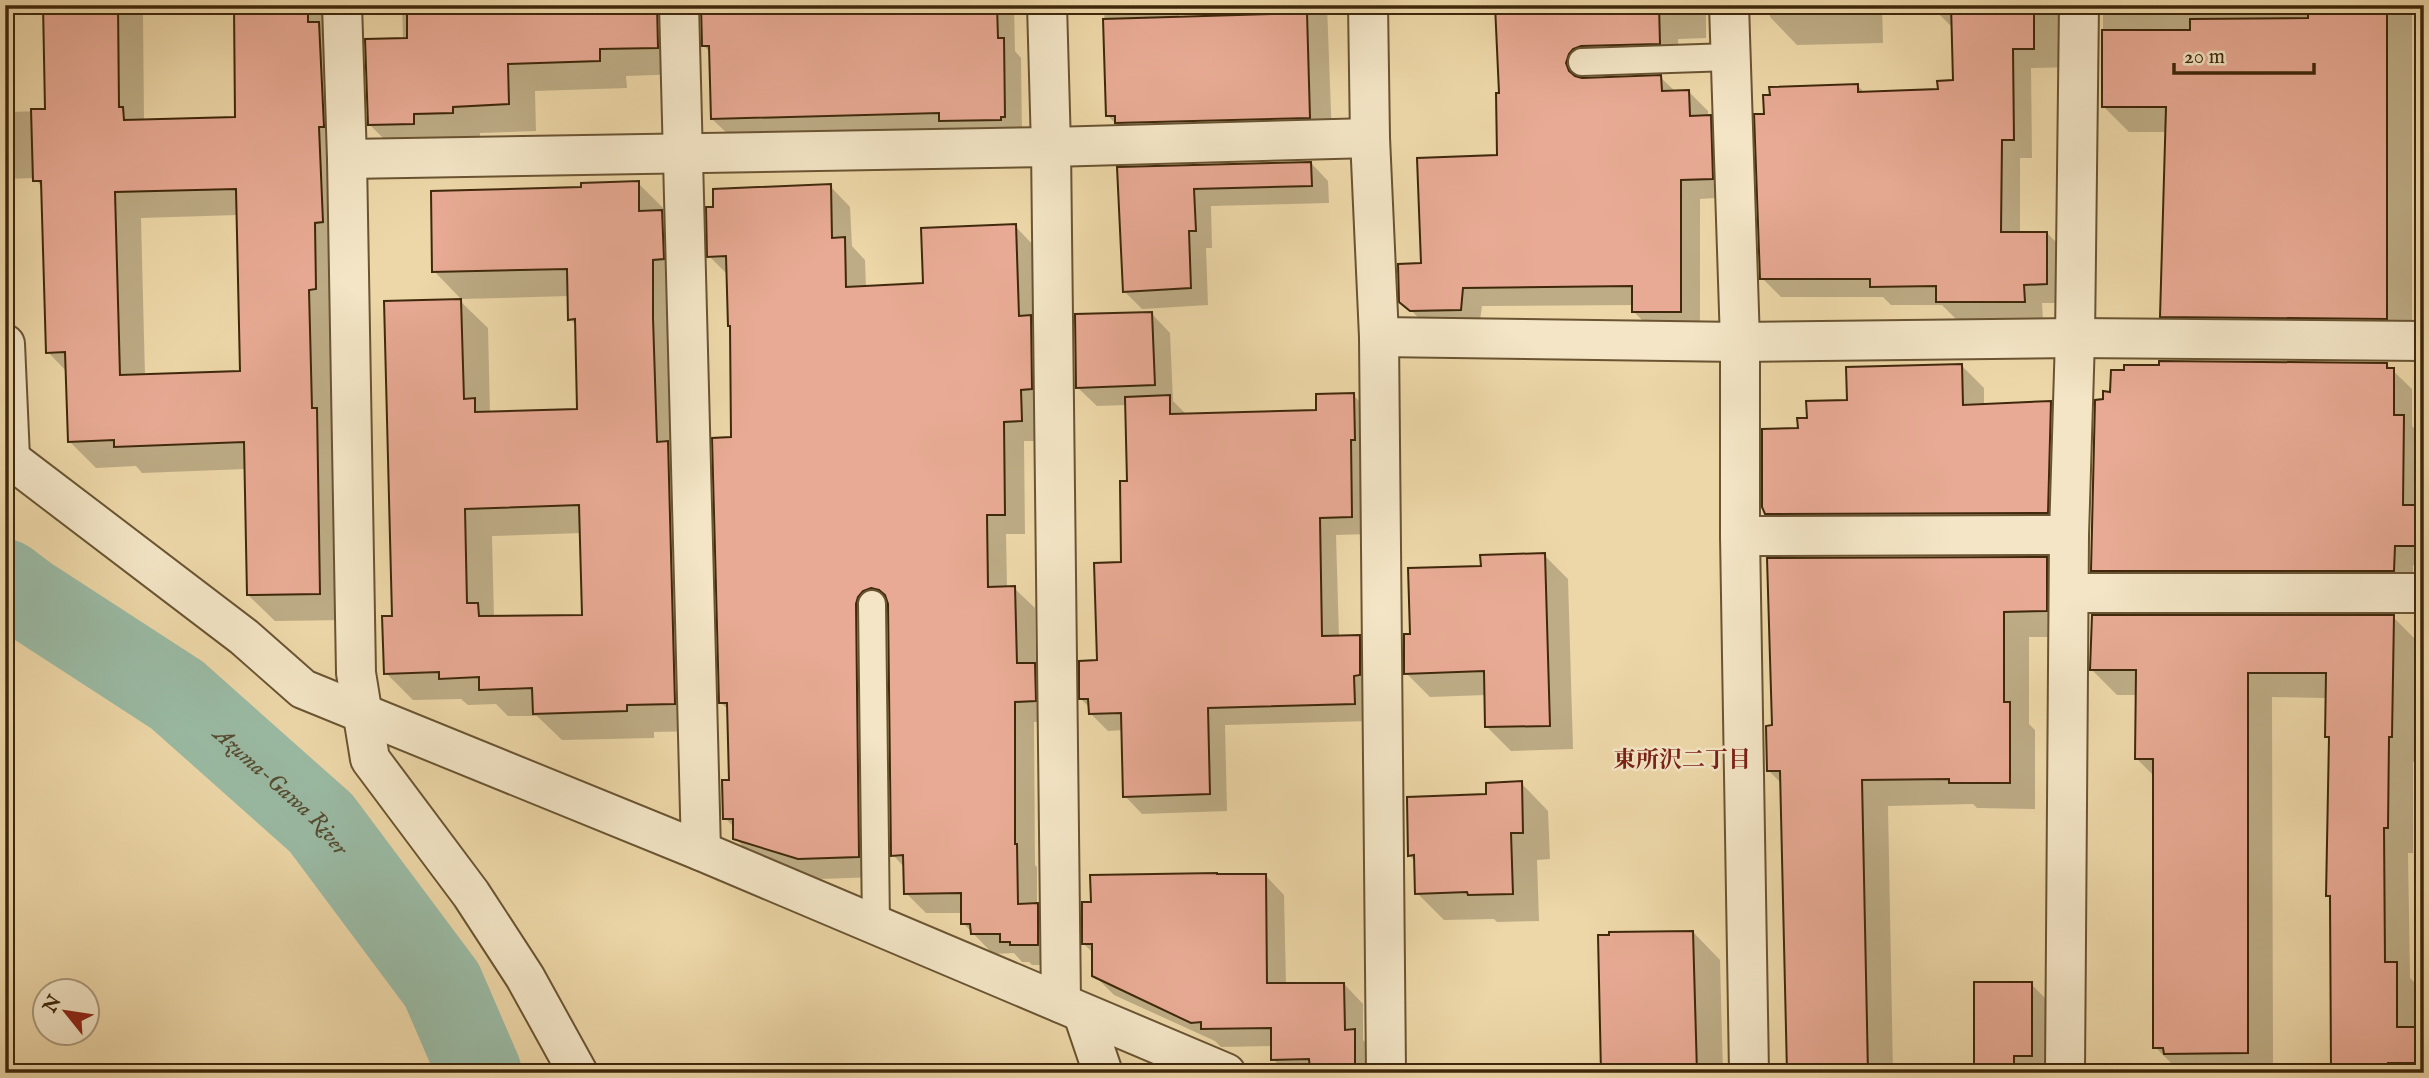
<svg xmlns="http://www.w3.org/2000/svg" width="2429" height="1078" font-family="'IM FELL English','Noto Serif JP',serif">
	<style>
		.shadow { fill: #0003; fill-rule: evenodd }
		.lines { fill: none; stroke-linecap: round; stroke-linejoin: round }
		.river { stroke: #9abaa4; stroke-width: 84 }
		.building { fill: #e8aa94; stroke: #3f280b; stroke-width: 2; fill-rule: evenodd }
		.service-casing { stroke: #6a5432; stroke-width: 30 }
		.minor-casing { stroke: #6a5432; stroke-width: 42 }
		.tertiary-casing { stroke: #6a5432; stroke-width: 42 }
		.service { stroke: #f3e5c6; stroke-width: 26 }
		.minor { stroke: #f3e5c6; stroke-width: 38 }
		.tertiary { stroke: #f3e5c6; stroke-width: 38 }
		.labels { text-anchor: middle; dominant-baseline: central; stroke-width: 5; stroke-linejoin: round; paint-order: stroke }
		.neighbourhood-label { font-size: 23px; font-weight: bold; fill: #7a1f14; stroke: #f3e5c6 }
		.water-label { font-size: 23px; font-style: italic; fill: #564c31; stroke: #f3e5c6 }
	</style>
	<rect width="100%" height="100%" fill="#edd7a8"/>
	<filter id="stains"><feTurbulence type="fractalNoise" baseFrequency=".00286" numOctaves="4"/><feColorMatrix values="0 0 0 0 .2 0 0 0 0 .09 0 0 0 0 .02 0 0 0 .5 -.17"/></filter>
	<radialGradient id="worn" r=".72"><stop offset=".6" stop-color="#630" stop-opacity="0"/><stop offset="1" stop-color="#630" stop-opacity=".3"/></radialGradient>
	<g class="shadow">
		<path d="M45,5H134L143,14L144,121L237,119L236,5H330L346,620L275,621L248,595L246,469L142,473L136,466L96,468L69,441L67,372L48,352L43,189L35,178L5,179V112L47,111ZM238,215L242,372L145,376L141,218Z"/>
		<polygon points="402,5 682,5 685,74 626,76 627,88 535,91 536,131 480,133 480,139 397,152 370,125 403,40"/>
		<polygon points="703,5 1014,5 1015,51 1021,58 1022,134 730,136 712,119 711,53 704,46"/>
		<polygon points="1104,5 1179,5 1179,18 1264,16 1264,5 1327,5 1332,139 1130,138 1108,116"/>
		<polygon points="1496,5 1706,5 1706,38 1678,39 1679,62 1586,75 1585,79 1660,77 1676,92 1689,92 1708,111 1708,117 1729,136 1731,197 1700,199 1700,330 1653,331 1634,312 1634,305 1482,306 1479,328 1421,320 1401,301 1423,265 1499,157 1500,94"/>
		<polygon points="1770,5 1882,5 1883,43 1797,45 1770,17"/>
		<polygon points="1939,5 2081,5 2075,67 2031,68 2032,158 2020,158 2020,233 2047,233 2066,252 2066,303 2042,303 2043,320 1957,320 1942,305 1891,305 1883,297 1781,297 1762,278 1766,116 1857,85 1865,93 1939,91 1955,82 1953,28 1939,14"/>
		<polygon points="2103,5 2424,5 2412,6 2412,344 2188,342 2162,316 2167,132 2129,132 2103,106"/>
		<polygon points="1311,163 1328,181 1329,203 1211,206 1212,248 1206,248 1208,305 1142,309 1124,291 1119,169"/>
		<path d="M638,183L665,210L702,731L654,732V738L562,740L537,716H508L496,704L468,705L461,699L413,700L386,673L394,617L460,301L488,328L490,413L579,411L577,326L570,319L569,296L461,299L434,271L583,189ZM582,533L584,616L494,618L492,536Z"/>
		<polygon points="830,186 850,207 852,246 865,260 866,288 925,285 1015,226 1035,247 1042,441 1024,441 1025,534 1006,534 1007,588 1014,588 1035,608 1036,666 1055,685 1055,721 1034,722 1035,865 1037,867 1037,905 1058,926 1058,965 1032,965 1029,962 1022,962 1014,953 993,954 963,923 963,913 926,913 906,893 905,868 893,855 890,609 885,610 879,877 819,879 755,859 735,838 735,828 725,818 731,782 729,710 721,703 733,439 732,327 728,275 709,256"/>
		<polygon points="1151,313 1170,333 1173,401 1186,414 1318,412 1353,395 1371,413 1369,534 1336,535 1339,638 1359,637 1377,655 1371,721 1225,725 1227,811 1142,814 1125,796 1123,730 1108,731 1090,713 1090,708 1081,699 1099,662 1123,564 1129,483 1127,405 1097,406 1077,387"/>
		<polygon points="2386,364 2412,389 2412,426 2422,436 2421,512 2424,514 2424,565 2413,565 2413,590 2111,590 2092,570"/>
		<polygon points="1961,365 1984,388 1984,406 2050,403 2073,425 2070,535 1789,536 1766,513 1800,430 1809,419"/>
		<polygon points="1544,555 1568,579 1573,749 1511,751 1487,727 1486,695 1430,697 1406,673 1483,567"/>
		<polygon points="2046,559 2072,585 2072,637 2029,637 2029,724 2035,730 2035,809 1977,808 1973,804 1888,806 1893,1073 1789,1073 1782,784 1769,771 1773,727"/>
		<polygon points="2393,617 2418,642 2416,762 2413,762 2413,853 2408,853 2410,978 2421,989 2424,1073 2333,1073 2332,899 2328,895 2330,740 2327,736 2327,698 2272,697 2273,1067 2298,1067 2304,1073 2180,1072 2155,1047 2155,777 2137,759 2137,695 2117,695 2092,670"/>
		<polygon points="1521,783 1548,811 1550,859 1537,860 1539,921 1497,922 1494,919 1444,920 1417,893 1416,862 1409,855 1488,796"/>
		<polygon points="1265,875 1284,895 1286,985 1344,984 1363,1004 1363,1040 1374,1050 1374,1073 1286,1073 1273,1059 1273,1046 1221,1047 1215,1041 1114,995 1094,975 1094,954 1084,944"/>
		<polygon points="1693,932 1720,960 1723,1073 1603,1073"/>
		<polygon points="2031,984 2050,1003 2049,1073 1976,1073"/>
	</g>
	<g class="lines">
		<path class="river" id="s1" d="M5,581L26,597L177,695L321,823L442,985L480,1073"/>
	</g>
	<g class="building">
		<path d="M43,5H118L119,107H123L124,120L235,117L234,5H308V22H319L324,127H319L323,222L315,223L316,289L309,290L312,408H317L320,594L247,595L244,442L114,447V440L68,442L65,352L46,353L41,181H33L31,109H45ZM236,189L240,371L120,375L115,192Z"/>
		<polygon points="407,5 657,5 658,48 600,49 600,61 508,64 509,104 453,107 453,113 414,114 414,124 368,125 365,39 407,38"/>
		<polygon points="701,5 997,5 998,38 1004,38 1005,117 1001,117 1001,120 939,121 939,113 711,119 709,46 702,46"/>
		<polygon points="1495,5 1659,5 1660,44 1581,46 1573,49 1569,54 1566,63 1569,71 1575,76 1582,78 1661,75 1662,91 1689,90 1690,116 1711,115 1713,179 1681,180 1681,312 1632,312 1632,286 1463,288 1461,310 1410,311 1399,302 1398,264 1421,263 1417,158 1497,155 1496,93 1499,93"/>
		<polygon points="1951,5 2034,5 2034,49 2013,49 2014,140 2002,140 2001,232 2047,232 2047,284 2024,285 2025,302 1936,302 1936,286 1870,287 1870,279 1760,279 1754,114 1764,114 1763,95 1770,95 1769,87 1858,84 1858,92 1938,89 1937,81 1953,80"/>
		<polygon points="2308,5 2387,5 2387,319 2160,317 2166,107 2102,107 2102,30 2190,30 2190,19 2308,18"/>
		<polygon points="1307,13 1310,118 1115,123 1115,116 1106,116 1103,19"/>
		<polygon points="1311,162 1312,186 1194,189 1196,231 1189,231 1191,288 1123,292 1117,167"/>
		<path d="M639,181V211L662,210L664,259L653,260V318L657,442L668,441L675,704L627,705V711L533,714L532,688L479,690V677L439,679V672L384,674L382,616H392L384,301L461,299L464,399L475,398V412L577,409L575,319L568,320L567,269L432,272L431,191L581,187V183ZM579,505L582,615L479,616L478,603H467L465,509Z"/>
		<polygon points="831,184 832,238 845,237 846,287 923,283 921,228 1016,224 1019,316 1031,315 1032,389 1021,390 1022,421 1004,422 1005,515 987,515 988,587 1015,586 1017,663 1035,663 1036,701 1015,702 1015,844 1017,844 1018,904 1038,903 1038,945 1010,945 1010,942 1000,942 1000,934 971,934 970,924 961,924 961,893 904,894 903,855 891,856 888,604 885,595 879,590 871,588 863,591 858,597 856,604 859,857 798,859 733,839 733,819 723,819 722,780 729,780 727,703 719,703 712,438 731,437 730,326 728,326 726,256 707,257 706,207 713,207 713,189"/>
		<polygon points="1152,312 1155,385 1076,388 1075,314"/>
		<polygon points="2159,361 2387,363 2387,368 2394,368 2394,415 2404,415 2403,505 2417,505 2417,546 2395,546 2394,571 2091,571 2095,400 2103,399 2103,391 2110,392 2111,370 2124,370 2124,365 2159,365"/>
		<polygon points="1962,364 1963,405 2051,401 2048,513 1765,514 1762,507 1762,429 1798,428 1797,418 1807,418 1806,401 1847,400 1846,367"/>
		<polygon points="1354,393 1355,440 1351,440 1352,517 1320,518 1322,636 1360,635 1360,675 1354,676 1355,704 1208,708 1210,794 1123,797 1121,713 1089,714 1088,699 1079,699 1079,661 1097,660 1094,563 1121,562 1120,481 1127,481 1125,397 1170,395 1170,414 1316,410 1316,394"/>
		<polygon points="1545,553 1550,726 1485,727 1484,671 1404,674 1404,634 1410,634 1408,568 1481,566 1480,555"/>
		<polygon points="2047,557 2047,611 2004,612 2004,702 2010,702 2010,783 1949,783 1949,779 1862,780 1868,1073 1787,1073 1780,771 1767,771 1766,726 1772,725 1767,558"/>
		<polygon points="2092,615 2394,615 2392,737 2389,737 2388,828 2384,828 2385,962 2397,962 2397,1027 2420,1027 2420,1063 2388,1063 2388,1073 2331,1073 2330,896 2326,896 2329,737 2325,737 2326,673 2248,673 2248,1053 2164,1054 2163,1048 2153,1048 2153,759 2135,759 2136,670 2090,670"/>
		<polygon points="1522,781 1523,833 1511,833 1513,894 1468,895 1467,892 1415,894 1414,855 1408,856 1407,797 1486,794 1486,783"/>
		<polygon points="1217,873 1217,874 1266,874 1267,983 1344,983 1345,1030 1355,1029 1355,1070 1310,1071 1309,1059 1271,1060 1271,1028 1201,1029 1201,1022 1191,1023 1092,976 1092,944 1082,944 1082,902 1091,902 1090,875"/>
		<polygon points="1693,931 1697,1073 1601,1073 1598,935 1609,935 1609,932"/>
		<polygon points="1974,982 2032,982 2032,1056 2014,1056 2014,1073 1974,1073"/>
	</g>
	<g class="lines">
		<defs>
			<g id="service">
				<polyline points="1582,62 1730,57"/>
				<polyline points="872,604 876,925"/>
			</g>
			<g id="minor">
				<polyline points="342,5 347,159 356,673 370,759 471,894 525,977 578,1073"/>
				<polyline points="679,5 701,851"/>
				<polyline points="1047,5 1051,147 1061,1003"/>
				<polyline points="1368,5 1370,138 1379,337 1386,1073"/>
				<polyline points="1729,5 1740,342 1740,536 1749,1073"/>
				<polyline points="347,159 1051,147 1370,138"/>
				<polyline points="1379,337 1740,342 2075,338 2424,341"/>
				<polyline points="5,455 244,637 303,689 701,851 1226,1073"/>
				<polyline points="1740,536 2069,535"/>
				<polyline points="2069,593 2424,593"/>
				<polyline points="1083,1014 1103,1073"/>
				<polyline points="2065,1073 2069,535 2075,338 2079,5"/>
			</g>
			<polyline id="tertiary" points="5,344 10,458"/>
		</defs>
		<use href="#service" class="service-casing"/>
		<use href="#minor" class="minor-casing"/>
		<use href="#tertiary" class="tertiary-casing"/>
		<use href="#service" class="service"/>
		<use href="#minor" class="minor"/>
		<use href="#tertiary" class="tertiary"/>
	</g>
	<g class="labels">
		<g class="neighbourhood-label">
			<text x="1682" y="760">東所沢二丁目</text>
		</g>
		<g class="water-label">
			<text stroke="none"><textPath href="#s1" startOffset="348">Azuma-Gawa River</textPath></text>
		</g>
	</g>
	<rect width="2429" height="1078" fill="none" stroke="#edd7a8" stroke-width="28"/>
	<rect x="7" y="7" width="2415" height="1064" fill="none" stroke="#3f280b" stroke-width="3.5"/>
	<rect x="14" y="14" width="2401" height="1050" fill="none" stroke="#3f280b" stroke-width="2"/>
	<g transform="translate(66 1012) rotate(300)"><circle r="33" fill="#f3e5c6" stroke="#ab997b" stroke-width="2"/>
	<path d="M0-5L12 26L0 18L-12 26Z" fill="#8f2418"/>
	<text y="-10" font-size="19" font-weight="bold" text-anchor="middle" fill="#3f280b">N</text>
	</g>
	<path d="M2174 63v10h140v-10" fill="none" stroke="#3f280b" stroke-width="3.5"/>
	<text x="2184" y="63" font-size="21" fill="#3f280b" stroke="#f3e5c6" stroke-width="5" paint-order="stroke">20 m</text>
	<rect width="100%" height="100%" filter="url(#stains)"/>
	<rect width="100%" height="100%" fill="url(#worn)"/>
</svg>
